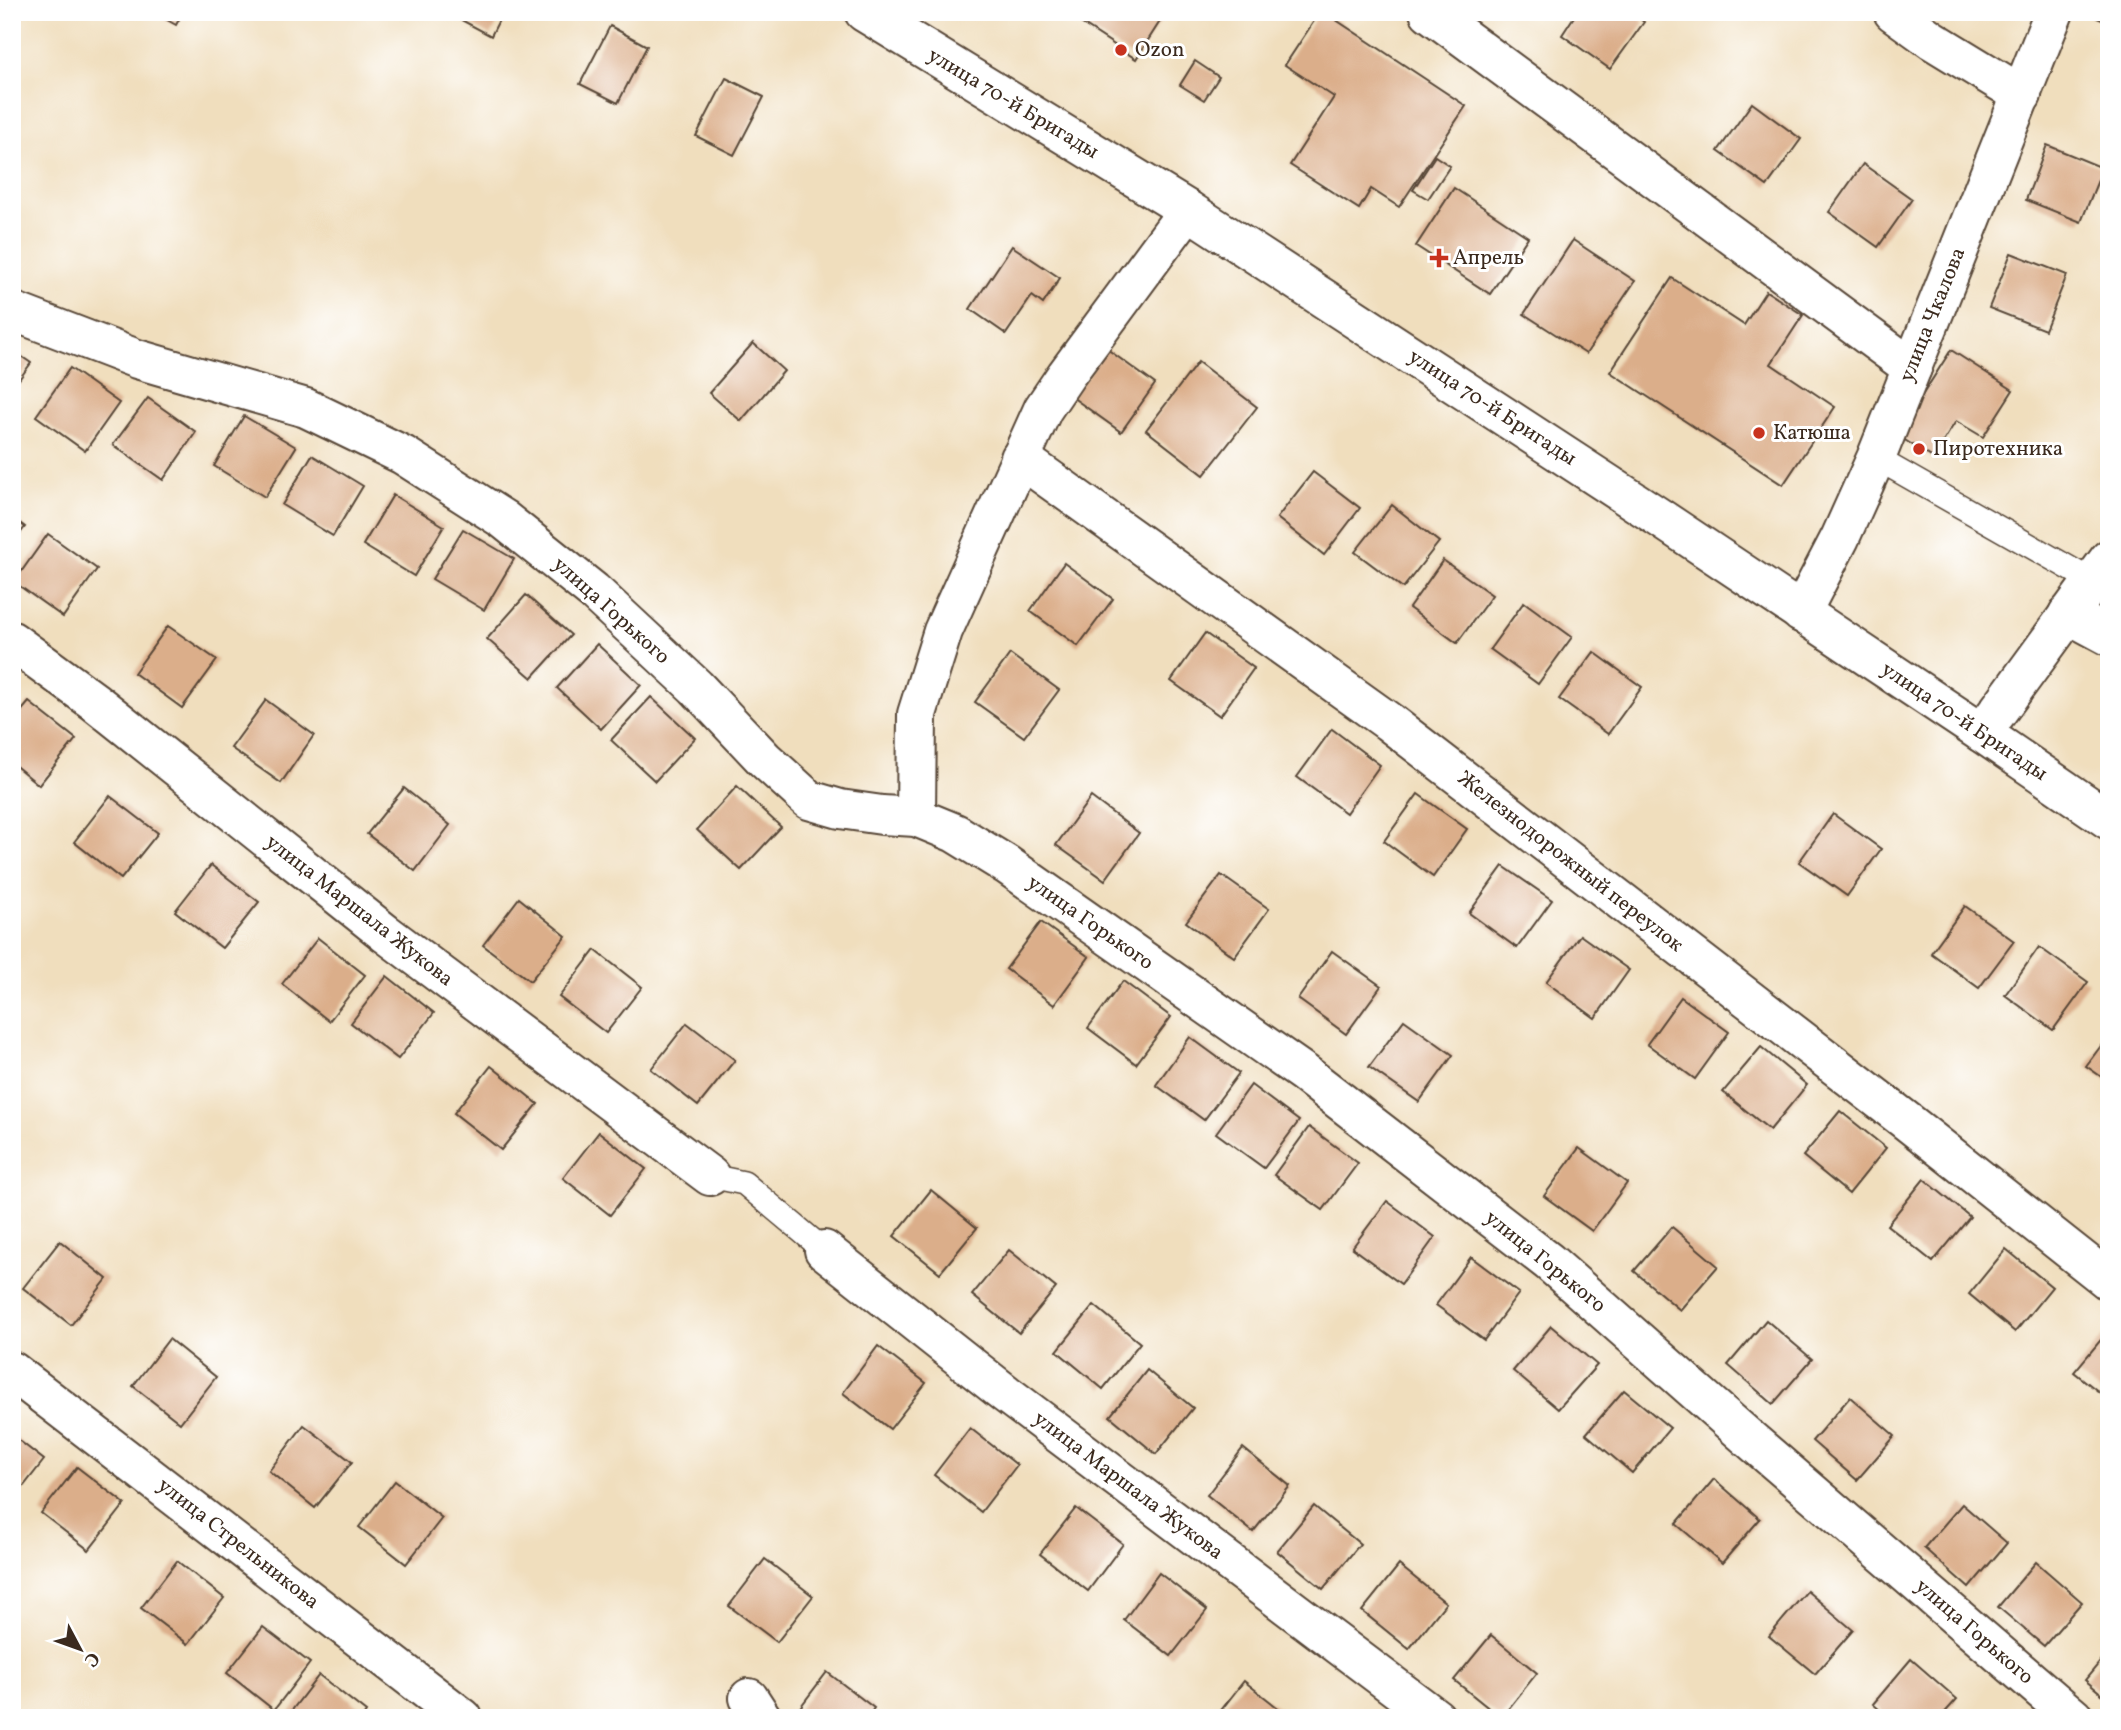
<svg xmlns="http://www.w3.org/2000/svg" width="2121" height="1730" font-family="Vollkorn,serif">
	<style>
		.building { fill: #dbae8a }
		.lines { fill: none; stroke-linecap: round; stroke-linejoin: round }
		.service-casing { stroke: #564536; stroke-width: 26 }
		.minor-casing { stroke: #564536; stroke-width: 42 }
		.secondary-casing { stroke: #564536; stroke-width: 42 }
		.service { stroke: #fff; stroke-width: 23 }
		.minor { stroke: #fff; stroke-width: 38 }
		.secondary { stroke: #fff; stroke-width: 38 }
		.poi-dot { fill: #c8321e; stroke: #fff; stroke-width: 2.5 }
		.labels { text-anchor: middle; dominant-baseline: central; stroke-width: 6; stroke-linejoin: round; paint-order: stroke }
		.poi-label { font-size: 21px; fill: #3b2a1e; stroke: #fff; text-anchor: start }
		.street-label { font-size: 21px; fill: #3b2a1e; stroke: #fff }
	</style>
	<rect width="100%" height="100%" fill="#fff"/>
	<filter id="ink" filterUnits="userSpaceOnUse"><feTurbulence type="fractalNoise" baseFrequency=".0143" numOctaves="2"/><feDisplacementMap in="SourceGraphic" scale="14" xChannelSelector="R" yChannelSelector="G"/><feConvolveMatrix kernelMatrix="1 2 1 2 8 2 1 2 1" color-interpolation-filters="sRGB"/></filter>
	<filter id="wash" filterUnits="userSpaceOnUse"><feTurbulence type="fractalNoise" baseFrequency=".00686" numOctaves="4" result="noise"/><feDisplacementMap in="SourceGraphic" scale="28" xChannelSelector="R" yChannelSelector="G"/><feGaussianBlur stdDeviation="1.57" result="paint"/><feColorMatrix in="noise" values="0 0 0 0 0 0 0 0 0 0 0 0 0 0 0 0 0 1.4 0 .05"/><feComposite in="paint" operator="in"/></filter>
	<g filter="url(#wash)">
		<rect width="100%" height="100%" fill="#f0debd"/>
		<g id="blocks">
			<g class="building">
				<polygon points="153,12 183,12 176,25"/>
				<polygon points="456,12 503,12 491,36 454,16"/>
				<polygon points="1064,12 1166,12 1136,59"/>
				<polygon points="1320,12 1324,12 1466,106 1399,207 1371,189 1359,209 1290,165 1334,97 1285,65"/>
				<polygon points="1577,12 1631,12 1644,22 1610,69 1562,35"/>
				<polygon points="2099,12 2109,12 2109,23 2097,18"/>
				<polygon points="610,26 647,46 618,103 580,84"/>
				<polygon points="1195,61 1219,77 1204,100 1180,85"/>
				<polygon points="726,78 764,97 734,155 696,136"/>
				<polygon points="1752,103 1801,139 1767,186 1718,151"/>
				<polygon points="2047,145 2103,168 2081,222 2026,200"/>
				<polygon points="1435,156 1450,166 1428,199 1413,190"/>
				<polygon points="1863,164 1912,199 1878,247 1829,212"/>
				<polygon points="1454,188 1528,237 1490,294 1416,246"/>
				<polygon points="1573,240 1635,281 1586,354 1524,314"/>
				<polygon points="1012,246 1060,278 1043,304 1032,296 1006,334 970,309"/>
				<polygon points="2011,253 2067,275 2045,330 1989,308"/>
				<polygon points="1672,278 1744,325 1766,291 1803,315 1771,364 1835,407 1783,485 1610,372"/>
				<polygon points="753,343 784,371 741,421 709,393"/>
				<polygon points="1107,349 1155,384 1121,432 1072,397"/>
				<polygon points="12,350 31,363 12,389"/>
				<polygon points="1951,350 2013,390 1983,437 1956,421 1933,458 1897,435"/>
				<polygon points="1198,362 1257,407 1204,475 1146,430"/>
				<polygon points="70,368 119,403 85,451 36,416"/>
				<polygon points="148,398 196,432 163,480 113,445"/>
				<polygon points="244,416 296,447 265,497 214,466"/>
				<polygon points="312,455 363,486 333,536 282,505"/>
				<polygon points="1313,472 1360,508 1324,555 1277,518"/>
				<polygon points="393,495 444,526 414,576 363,545"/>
				<polygon points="1392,505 1439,542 1403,588 1355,552"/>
				<polygon points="12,517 25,527 12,544"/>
				<polygon points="463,529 514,559 484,610 432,579"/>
				<polygon points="48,534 97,569 63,617 14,582"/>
				<polygon points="1443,560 1492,595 1457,643 1409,608"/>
				<polygon points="1064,563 1113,599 1078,646 1030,611"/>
				<polygon points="526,595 571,635 532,678 487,639"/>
				<polygon points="1524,602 1572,637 1538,684 1490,649"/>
				<polygon points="168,626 217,660 182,708 134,673"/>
				<polygon points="1205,633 1254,668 1220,716 1171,681"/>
				<polygon points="597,644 641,685 601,729 557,688"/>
				<polygon points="1594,652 1642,687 1608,734 1559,699"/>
				<polygon points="1010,654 1059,690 1024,737 975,702"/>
				<polygon points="651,697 695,738 655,781 611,740"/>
				<polygon points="266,700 314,735 281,783 231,748"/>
				<polygon points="29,702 76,739 39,785 12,763 12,722"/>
				<polygon points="1332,729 1380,765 1346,813 1297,777"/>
				<polygon points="737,786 781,827 741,870 697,830"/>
				<polygon points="404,788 450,825 415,871 367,834"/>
				<polygon points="1418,794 1467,829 1433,877 1384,841"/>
				<polygon points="110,796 158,833 121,879 74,842"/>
				<polygon points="1091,797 1139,833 1105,880 1056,845"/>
				<polygon points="1833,814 1881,849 1847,896 1799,862"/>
				<polygon points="211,865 259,902 222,948 175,911"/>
				<polygon points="1503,866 1552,900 1517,948 1469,913"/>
				<polygon points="1221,875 1269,909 1234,957 1186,922"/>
				<polygon points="519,898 566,936 530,981 483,945"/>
				<polygon points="1965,906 2014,941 1979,988 1931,953"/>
				<polygon points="1041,922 1089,957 1054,1005 1006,969"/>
				<polygon points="1580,935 1629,970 1595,1018 1546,982"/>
				<polygon points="318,938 365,975 329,1021 282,984"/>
				<polygon points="2039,947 2088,982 2053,1030 2005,995"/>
				<polygon points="595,950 642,987 606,1033 559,997"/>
				<polygon points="1332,951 1381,986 1346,1034 1298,999"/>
				<polygon points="387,976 434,1013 398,1059 351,1023"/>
				<polygon points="1123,981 1171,1017 1136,1064 1088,1028"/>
				<polygon points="1681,997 1729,1032 1695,1079 1647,1044"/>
				<polygon points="1404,1020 1453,1055 1419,1102 1369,1067"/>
				<polygon points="687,1023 735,1060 698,1106 651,1069"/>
				<polygon points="2109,1035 2109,1082 2086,1066"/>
				<polygon points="1190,1037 1239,1073 1204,1120 1156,1085"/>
				<polygon points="1761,1047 1807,1085 1770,1130 1723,1092"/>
				<polygon points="491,1066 538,1104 501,1150 454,1113"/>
				<polygon points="1251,1085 1299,1121 1264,1168 1216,1133"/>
				<polygon points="1840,1111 1886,1148 1849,1194 1803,1156"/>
				<polygon points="1309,1127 1358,1163 1323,1210 1274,1175"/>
				<polygon points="599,1132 646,1169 610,1215 563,1178"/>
				<polygon points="1579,1148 1627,1183 1592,1231 1544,1196"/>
				<polygon points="1924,1179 1970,1217 1933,1262 1887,1225"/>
				<polygon points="931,1190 977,1228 940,1273 894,1236"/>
				<polygon points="12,1195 20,1201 12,1211"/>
				<polygon points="1387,1201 1435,1237 1401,1284 1352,1248"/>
				<polygon points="1672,1227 1718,1266 1680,1310 1634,1271"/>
				<polygon points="60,1241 107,1279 71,1325 23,1288"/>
				<polygon points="2006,1249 2052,1287 2015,1332 1969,1294"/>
				<polygon points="1009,1250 1056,1288 1019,1333 972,1295"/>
				<polygon points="1471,1257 1519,1293 1484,1340 1436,1305"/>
				<polygon points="1094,1305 1140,1343 1103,1389 1057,1351"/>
				<polygon points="1766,1320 1812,1359 1773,1404 1728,1365"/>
				<polygon points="1551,1326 1597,1365 1558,1409 1513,1371"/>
				<polygon points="2109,1330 2109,1400 2074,1372"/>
				<polygon points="169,1339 216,1377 180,1423 133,1386"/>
				<polygon points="878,1346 926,1383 890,1429 843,1393"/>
				<polygon points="1147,1370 1193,1408 1156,1454 1110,1416"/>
				<polygon points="1624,1390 1670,1428 1632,1473 1586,1434"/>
				<polygon points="1850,1397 1895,1436 1857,1480 1812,1441"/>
				<polygon points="304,1425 352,1462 315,1508 269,1471"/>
				<polygon points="970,1428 1017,1465 981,1512 934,1475"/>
				<polygon points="12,1435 44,1460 12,1501"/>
				<polygon points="1243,1448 1290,1486 1253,1532 1207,1495"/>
				<polygon points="77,1467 125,1504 89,1550 41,1513"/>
				<polygon points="1714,1479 1760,1519 1722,1563 1676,1524"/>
				<polygon points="395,1481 442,1518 406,1564 359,1527"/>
				<polygon points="1962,1504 2007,1543 1969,1588 1924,1548"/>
				<polygon points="1314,1506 1360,1544 1323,1589 1277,1551"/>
				<polygon points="1076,1508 1123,1544 1088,1591 1040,1554"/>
				<polygon points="765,1559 813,1596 777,1642 729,1606"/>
				<polygon points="177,1561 224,1598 188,1644 141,1608"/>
				<polygon points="2036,1562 2082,1602 2044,1646 1998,1607"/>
				<polygon points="1399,1565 1446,1603 1409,1649 1362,1611"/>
				<polygon points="1159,1573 1207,1610 1171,1656 1124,1620"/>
				<polygon points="1807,1591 1853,1630 1815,1674 1769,1636"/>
				<polygon points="263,1627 310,1663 274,1710 227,1673"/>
				<polygon points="1491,1635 1537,1673 1501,1718 1454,1680"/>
				<polygon points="2109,1651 2109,1700 2085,1680"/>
				<polygon points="1911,1659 1957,1699 1940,1718 1889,1718 1873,1704"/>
				<polygon points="827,1672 874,1708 867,1718 792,1718"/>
				<polygon points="319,1675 366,1712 362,1718 286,1718"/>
				<polygon points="1244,1681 1291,1718 1215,1718"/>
			</g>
		</g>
	</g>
	<g filter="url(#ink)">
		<use href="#blocks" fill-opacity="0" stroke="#564536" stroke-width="2"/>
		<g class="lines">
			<defs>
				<g id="service">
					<polyline points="1876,458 2092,581"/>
					<polyline points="710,1176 744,1183 824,1250"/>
				</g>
				<g id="minor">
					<polyline points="1429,12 1912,368"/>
					<polyline points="1893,12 1932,40 2022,95"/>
					<polyline points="12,311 137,359 306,408 403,455 503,519 593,591 696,687 764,759 809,800 840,809 882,815 916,817 955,833 1007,865 1304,1073 1549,1262 1745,1435 2074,1718"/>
					<polyline points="1020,458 1389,722 1904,1119 2109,1281"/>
					<polyline points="1801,613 1840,538 1876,458 2054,12"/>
					<polyline points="2068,614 2109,636"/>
					<polyline points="12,641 95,702 385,933 710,1176"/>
					<polyline points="1982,733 2109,559"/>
					<polyline points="916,817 917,714 943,631 1043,409 1066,375 1188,210"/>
					<polyline points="824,1250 1006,1394 1436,1718"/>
					<polyline points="12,1371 463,1718"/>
					<polyline points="749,1698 762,1718"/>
				</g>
				<polyline id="secondary" points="864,12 1188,210 1660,518 1982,733 2109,820"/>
			</defs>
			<use href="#service" class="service-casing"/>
			<use href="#minor" class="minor-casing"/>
			<use href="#secondary" class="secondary-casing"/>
			<use href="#service" class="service"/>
			<use href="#minor" class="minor"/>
			<use href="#secondary" class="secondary"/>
		</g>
	</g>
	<g class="poi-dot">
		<circle cx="1121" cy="50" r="7"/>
		<path d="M1435.5 247.5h7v7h7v7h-7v7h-7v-7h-7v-7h7z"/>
		<circle cx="1759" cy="433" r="7"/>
		<circle cx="1919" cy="449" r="7"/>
	</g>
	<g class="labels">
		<g class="poi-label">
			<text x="1135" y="50">Ozon</text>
			<text x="1453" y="258">Апрель</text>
			<text x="1773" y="433">Катюша</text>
			<text x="1933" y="449">Пиротехника</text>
		</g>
		<g class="street-label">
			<text transform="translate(1013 104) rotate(31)">улица 70-й Бригады</text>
			<text transform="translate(1933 315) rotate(-68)">улица Чкалова</text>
			<text transform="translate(1492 408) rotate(33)">улица 70-й Бригады</text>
			<text transform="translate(611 611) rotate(42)">улица Горького</text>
			<text transform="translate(1964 722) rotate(34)">улица 70-й Бригады</text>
			<text transform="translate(1570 862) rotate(38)">Железнодорожный переулок</text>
			<text transform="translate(359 911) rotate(38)">улица Маршала Жукова</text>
			<text transform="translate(1090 923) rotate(35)">улица Горького</text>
			<text transform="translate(1545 1262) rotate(39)">улица Горького</text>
			<text transform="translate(1128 1486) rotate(37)">улица Маршала Жукова</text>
			<text transform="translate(238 1544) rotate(38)">улица Стрельникова</text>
			<text transform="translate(1974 1632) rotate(41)">улица Горького</text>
		</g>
	</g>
	<rect width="2121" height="1730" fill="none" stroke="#fff" stroke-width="42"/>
	<g transform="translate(80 1649) rotate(131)" stroke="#ffffff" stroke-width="5" paint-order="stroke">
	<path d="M0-5L12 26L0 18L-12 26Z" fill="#3b2a1e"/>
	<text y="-10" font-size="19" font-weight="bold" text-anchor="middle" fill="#3b2a1e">С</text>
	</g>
</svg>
